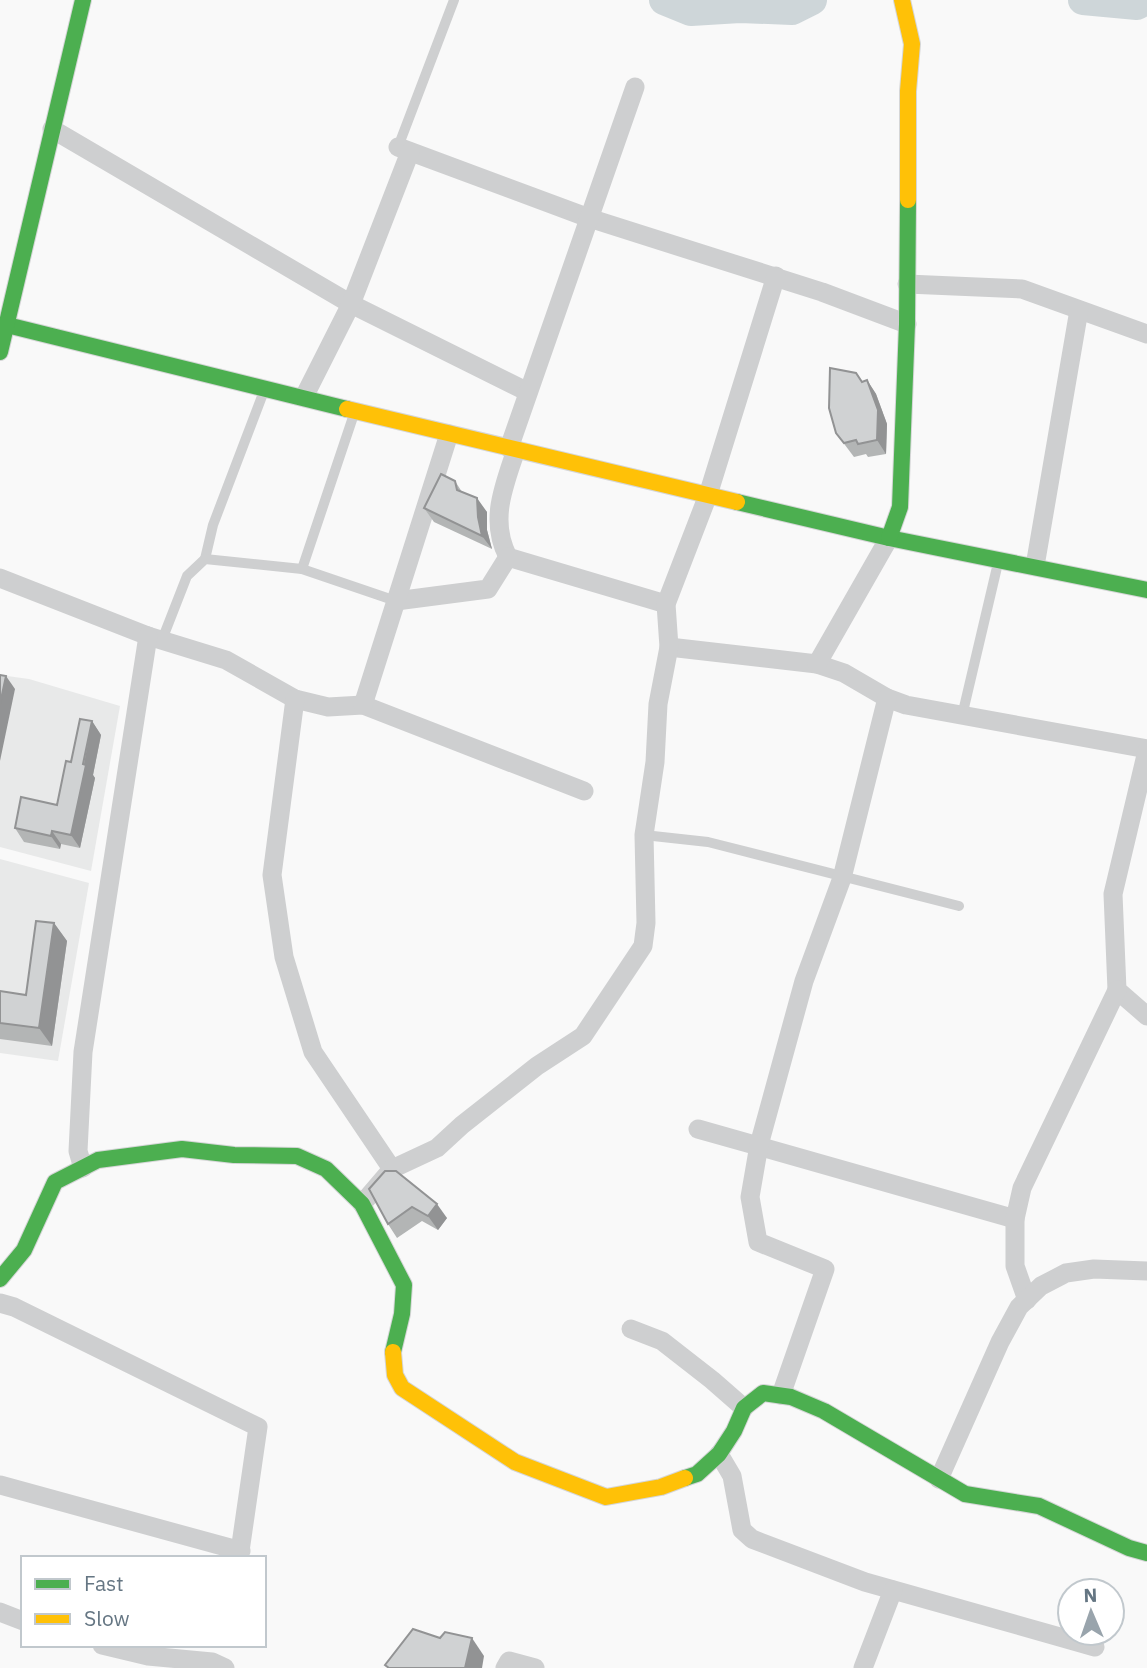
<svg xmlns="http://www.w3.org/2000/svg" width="1147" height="1668" font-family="'IBM Plex Sans',sans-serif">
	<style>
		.built { fill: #e8e9e9 }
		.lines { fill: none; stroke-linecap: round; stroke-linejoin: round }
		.river { stroke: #ced6d9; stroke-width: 30 }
		.fast-casing { stroke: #d5d6d7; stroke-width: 18 }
		.slow-casing { stroke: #d5d6d7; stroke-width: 18 }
		.lane { stroke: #cecfd0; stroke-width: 10 }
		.street { stroke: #cecfd0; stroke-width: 19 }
		.fast { stroke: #4caf50; stroke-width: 16 }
		.slow { stroke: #ffc107; stroke-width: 16 }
		.wall { fill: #b3b5b5 }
		.shaded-wall { fill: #929394 }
		.building { fill: #d0d2d3; stroke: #929394; stroke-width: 2 }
	</style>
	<rect width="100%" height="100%" fill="#f9f9f9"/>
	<g class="built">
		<polygon points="0,675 29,679 120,706 91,871 0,847"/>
		<polygon points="0,859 89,883 58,1061 0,1053"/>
	</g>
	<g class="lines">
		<g class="river">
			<polyline points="664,0 691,11 740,8 792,10 812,0"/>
			<polyline points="1083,0 1137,5 1146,0"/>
		</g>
		<defs>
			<g id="fast">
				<polyline points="7,325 347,409"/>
				<polyline points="0,352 83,0"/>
				<polyline points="737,502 889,538 1147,590"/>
				<polyline points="889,538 900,507 907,324 908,200"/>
				<polyline points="0,1279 24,1250 55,1182 98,1160 182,1149 234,1155 297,1156 326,1169 362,1204 404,1285 402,1314 393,1352"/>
				<polyline points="685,1478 697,1474 719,1454 734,1431 744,1408 763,1393 791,1397 824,1411 965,1494 1039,1506 1129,1548 1147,1553"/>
			</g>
			<g id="slow">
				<polyline points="902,0 912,44 908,91 908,200"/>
				<polyline points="347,409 737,502"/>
				<polyline points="393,1352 395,1375 402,1388 515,1462 606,1497 661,1487 685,1478"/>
			</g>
		</defs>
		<use href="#fast" class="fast-casing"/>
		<use href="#slow" class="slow-casing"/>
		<g class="lane">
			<polyline points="398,147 454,0"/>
			<polyline points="205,559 213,525 264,391"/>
			<polyline points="302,569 355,411"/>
			<polyline points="162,640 187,576 205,559 302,569 396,601"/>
			<polyline points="962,716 998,563"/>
			<polyline points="644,835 708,842 959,906"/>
		</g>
		<g class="street">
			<polyline points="52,129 351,304 528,392"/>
			<polyline points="398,147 589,218 822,292 907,324"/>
			<polyline points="907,284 1022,289 1147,334"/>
			<polyline points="304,397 351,304 410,152"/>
			<polyline points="509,448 635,87"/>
			<path d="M508,557C489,520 504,486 516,450"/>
			<polyline points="1035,566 1079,310"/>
			<polyline points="0,578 148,636 226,660 295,699 328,707 363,705 584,791"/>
			<polyline points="396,601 488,589 508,557 666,604"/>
			<polyline points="669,647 817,664 844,673 887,698 906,705 1147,749"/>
			<polyline points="817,664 889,538"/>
			<polyline points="295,699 272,875 284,957 313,1052 392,1169"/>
			<polyline points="363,705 449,434"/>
			<polyline points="1147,751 1113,894 1117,990 1147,1016"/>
			<polyline points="698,1129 1015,1219"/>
			<polyline points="83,1168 78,1151 83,1052 148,636"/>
			<polyline points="362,1204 392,1169 437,1148 462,1125 537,1066 583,1036 643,946 646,923 644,835 655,762 658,704 669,647 666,604 708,495 776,276"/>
			<polyline points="1027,1300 1015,1266 1015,1219 1022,1188 1117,990"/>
			<polyline points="0,1303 14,1307 258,1427 239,1558"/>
			<polyline points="631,1329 662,1341 712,1380 744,1408"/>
			<polyline points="781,1395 825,1269 758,1242 750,1197 759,1145 804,981 842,878 887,698"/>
			<polyline points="719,1454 732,1476 742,1530 752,1539 865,1582 1095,1647"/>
			<polyline points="939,1479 1000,1342 1019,1307 1041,1286 1066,1273 1094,1269 1147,1271"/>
			<polyline points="0,1485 241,1551"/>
			<polyline points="0,1612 23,1621"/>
			<polyline points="102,1645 148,1656 212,1662 225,1668"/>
			<polyline points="505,1668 509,1661 535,1668"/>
			<polyline points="863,1668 893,1590"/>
		</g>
		<use href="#fast" class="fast"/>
		<use href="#slow" class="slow"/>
	</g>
	<g class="wall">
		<polygon points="867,380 876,394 887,424 886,454 868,457 866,454 854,457 836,433 862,382"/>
		<polygon points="455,481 462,492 487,512 487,530 492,549 434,522 424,508"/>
		<polygon points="92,721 101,735 93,775 95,778 80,848 61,844 60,849 24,842 15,828 57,805 71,762"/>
		<polygon points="54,923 67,941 52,1046 0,1039 0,991 26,995"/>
		<polygon points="369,1189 447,1218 438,1230 422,1221 397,1238 388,1224"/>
	</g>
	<g class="shaded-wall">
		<polygon points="867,380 876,394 887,424 886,454 877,440"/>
		<polygon points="477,498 487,512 487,530 492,549 482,536 478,517"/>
		<polygon points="6,676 15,689 0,761 0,704"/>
		<polygon points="92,721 101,735 93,775 95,778 80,848 71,835"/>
		<polygon points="52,831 61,844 60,849 51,836"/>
		<polygon points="54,923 67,941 52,1046 39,1028"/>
		<polygon points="437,1204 447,1218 438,1230 428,1216"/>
		<polygon points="472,1638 484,1656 482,1668 465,1668"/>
	</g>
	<g class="building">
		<polygon points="830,368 856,373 862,382 867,380 878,410 877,440 858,444 856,440 844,443 836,433 829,408"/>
		<polygon points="441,474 455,481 457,490 477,498 478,517 482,536 424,508"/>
		<polygon points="0,675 6,676 0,704"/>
		<polygon points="80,719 92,721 83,764 86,765 71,835 52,831 51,836 15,828 21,797 57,805 66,761 71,762"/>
		<polygon points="36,921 54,923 39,1028 0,1023 0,991 26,995"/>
		<polygon points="385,1171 396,1171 437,1204 428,1216 412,1207 388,1224 369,1189"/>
		<polygon points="413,1629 440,1638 445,1632 472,1638 465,1668 389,1668 385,1665"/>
	</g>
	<rect x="21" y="1556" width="245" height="91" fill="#ffffff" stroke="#c1c8cd" stroke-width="2"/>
	<rect x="35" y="1579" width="35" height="10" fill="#4caf50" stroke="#c1c8cd" stroke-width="2"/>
	<text x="84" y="1591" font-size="21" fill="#657683">Fast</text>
	<rect x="35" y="1614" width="35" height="10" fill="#ffc107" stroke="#c1c8cd" stroke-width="2"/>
	<text x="84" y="1626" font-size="21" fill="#657683">Slow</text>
	<g transform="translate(1091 1612) rotate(358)"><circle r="33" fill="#ffffff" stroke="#c1c8cd" stroke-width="2"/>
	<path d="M0-5L12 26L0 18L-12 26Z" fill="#99a4ac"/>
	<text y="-10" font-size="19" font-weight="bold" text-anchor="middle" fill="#657683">N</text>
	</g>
</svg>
